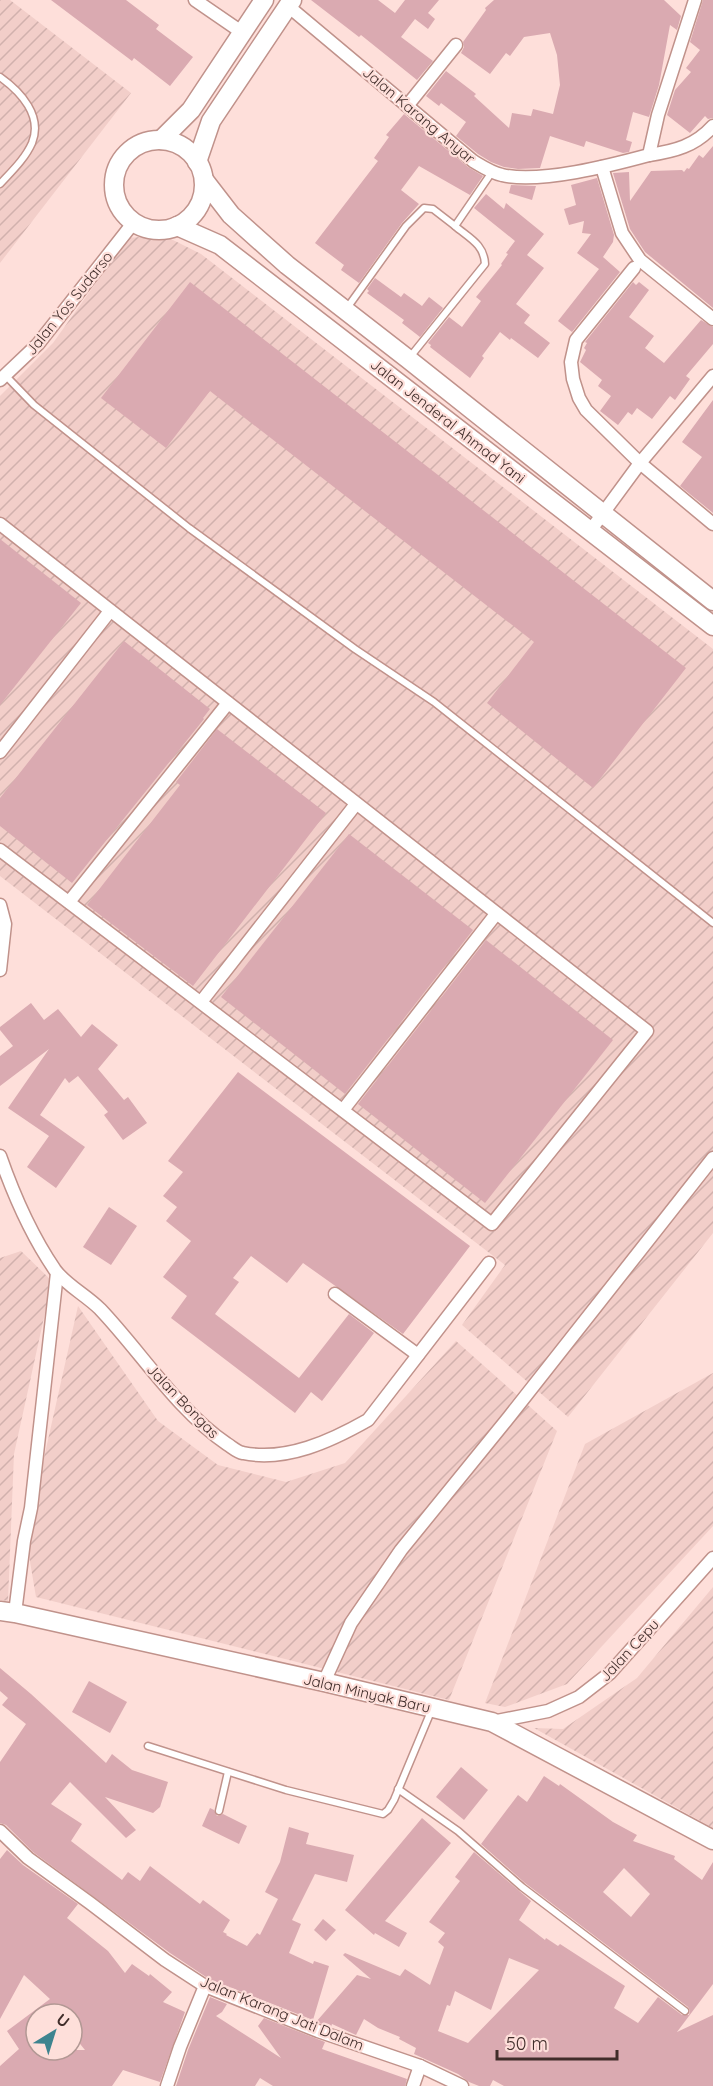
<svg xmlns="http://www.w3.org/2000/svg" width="713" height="2086" font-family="Quicksand,sans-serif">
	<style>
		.industrial { fill: url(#industrial-furrows) }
		.building { fill: #daaab1; fill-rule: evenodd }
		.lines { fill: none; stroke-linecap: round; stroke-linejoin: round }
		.service-casing { stroke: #c0928b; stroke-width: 9 }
		.minor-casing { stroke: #c0928b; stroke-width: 15 }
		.secondary-casing { stroke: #c0928b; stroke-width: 21 }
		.service { stroke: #fff; stroke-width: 6 }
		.minor { stroke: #fff; stroke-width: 12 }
		.secondary { stroke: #fff; stroke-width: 18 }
		.labels { text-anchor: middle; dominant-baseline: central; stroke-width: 4.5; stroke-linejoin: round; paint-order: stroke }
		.street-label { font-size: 15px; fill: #402d2a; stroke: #fedfda }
	</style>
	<defs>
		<pattern id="industrial-furrows" width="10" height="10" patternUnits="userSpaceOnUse" patternTransform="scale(1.5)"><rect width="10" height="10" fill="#f2cec9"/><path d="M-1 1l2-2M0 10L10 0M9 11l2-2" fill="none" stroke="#d1b1ad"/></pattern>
	</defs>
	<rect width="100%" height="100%" fill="#fedfda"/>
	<g class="industrial">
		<polygon points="0,0 10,0 131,93 0,263"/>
		<polygon points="163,235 201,254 713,649 713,1233 568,1417 462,1325 505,1265 0,876 0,396 53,343 128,238"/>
		<polygon points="21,1251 52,1281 14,1454 8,1601 0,1600 0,1258"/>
		<polygon points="78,1306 158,1421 218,1465 286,1482 345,1463 456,1341 557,1431 449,1700 36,1597 26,1538"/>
		<polygon points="713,1373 713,1526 567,1684 505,1707 485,1703 585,1444"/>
		<polygon points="713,1587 713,1828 534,1728 563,1729 637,1678"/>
	</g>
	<g class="building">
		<polygon points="51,0 126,0 159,25 156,29 193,57 170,86 134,58 132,61"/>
		<polygon points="311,0 378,0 395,13 405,0 439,0 428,13 435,19 428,29 415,19 401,37 433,61 417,80 361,35 359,37"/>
		<polygon points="494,0 664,0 681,16 677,30 670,25 659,85 649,117 633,112 626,140 632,142 629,152 623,153 586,141 584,147 550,136 540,168 518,169 504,167 491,162 478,154 456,136 466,122 441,103 439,106 426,96 446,71 476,94 474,96 509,128 512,113 531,116 533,109 553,114 560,85 557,55 550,33 524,37 510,56 506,53 490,74 461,53 464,47 463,42 486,10 485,8"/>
		<polygon points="703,0 713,0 713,118 708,119 705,116 690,133 667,115 675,90 691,72 686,68 700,50 690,42"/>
		<polygon points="404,114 468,167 483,176 470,195 419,166 401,190 419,204 402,223 359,283 341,270 344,265 315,243 378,161 374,158 389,137 386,135"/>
		<polygon points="713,146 713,308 645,252 630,229 613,173 629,172 630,201 651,171 682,170 684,172 687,168 689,169 699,155 703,158"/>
		<polygon points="597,178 614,235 613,242 603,257 620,272 572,332 558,321 599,269 577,253 591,234 582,233 584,221 569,225 564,209 576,205 571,185"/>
		<polygon points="511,185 536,186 532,200 509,193"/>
		<polygon points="486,194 504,209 506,203 544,234 527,255 544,268 516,304 530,315 524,323 550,343 538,358 511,338 510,340 500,332 482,356 484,358 470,378 430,347 431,345 428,343 449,317 462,327 481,301 476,297 502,265 501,264 508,254 506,253 515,241 474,208"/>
		<polygon points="375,278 401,297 404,293 422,306 429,297 443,308 420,337 402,323 404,320 367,293 369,291 367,289"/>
		<polygon points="190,282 686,668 593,788 487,703 534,642 210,391 166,448 101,398"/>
		<polygon points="633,282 636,285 639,282 649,290 629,317 654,336 645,348 664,363 701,320 713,327 713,344 686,376 690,379 675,400 670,396 652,419 637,408 632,415 628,412 618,425 600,411 611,396 598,386 602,380 580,362 586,350 584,348 587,343 585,342"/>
		<polygon points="713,400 713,513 680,486 702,457 682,442"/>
		<polygon points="0,539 81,603 0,705"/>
		<polygon points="124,641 210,709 203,718 204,719 72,883 0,826 0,798"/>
		<polygon points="217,729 326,813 193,986 87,905 180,785 176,782"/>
		<polygon points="349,834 473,930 345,1094 221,997"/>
		<polygon points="486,940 613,1040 485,1203 358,1104"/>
		<polygon points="31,1003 44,1020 58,1009 81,1037 92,1024 118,1045 98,1069 124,1100 128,1097 147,1123 123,1140 104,1115 108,1112 78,1076 69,1083 65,1078 40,1115 85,1147 56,1188 27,1167 49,1136 8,1108 49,1049 0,1086 0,1056 13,1046 0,1030 0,1027"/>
		<polygon points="238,1072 470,1246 403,1334 303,1263 287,1283 251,1256 233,1278 239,1282 215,1314 299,1378 349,1314 374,1333 322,1401 311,1392 295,1413 171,1318 187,1296 163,1277 191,1241 166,1221 177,1207 163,1196 183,1172 168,1161"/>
		<polygon points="109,1207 137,1226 111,1265 83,1247"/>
		<polygon points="0,1668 31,1694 106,1763 112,1754 132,1770 168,1782 160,1807 153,1813 105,1797 136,1830 126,1838 70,1782 51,1804 82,1824 71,1841 122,1880 128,1872 140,1881 150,1866 200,1904 203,1900 230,1920 223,1932 227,1934 226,1935 247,1946 257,1933 260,1935 278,1899 265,1892 280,1862 289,1827 309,1833 306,1844 354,1855 347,1882 315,1874 292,1920 301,1924 289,1953 313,1964 314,1961 329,1966 313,2020 209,1979 170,1953 33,1852 6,1825 0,1823 0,1762 26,1724 2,1705 8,1698 0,1691"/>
		<polygon points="89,1681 127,1702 110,1733 72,1712"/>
		<polygon points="461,1767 488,1790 464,1820 436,1797"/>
		<path d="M544,1776L559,1786L560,1784L613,1822L637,1835L633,1841L675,1856L674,1859L702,1880L713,1862V1984L677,2032L713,2015V2086H504L493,2080L490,2086H479L469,2082L458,2074L414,2054L416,2048L399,2039L400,2037L378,2028L364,2019L356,2035L332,2024L331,2027L316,2022L357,1975L371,1979L343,1955L345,1953L400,1976L405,1969L430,1985L444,1947L438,1942L445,1933L429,1922L460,1881L455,1877L474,1852L531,1901L519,1920L545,1940L546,1938L558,1946L560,1944L625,1986L614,2008L638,2023L658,1997L682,2015H689L690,2011L688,2007L525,1883L481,1844L518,1795L527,1802ZM624,1868L650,1894L631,1917L603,1892ZM509,1958L539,1970L468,2043L438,2031L447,2005L450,2006L455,1991L491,2010Z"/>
		<polygon points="210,1808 214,1810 217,1816 223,1814 247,1826 239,1844 202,1826"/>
		<polygon points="422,1818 451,1843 385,1921 407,1933 399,1947 375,1933 374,1935 345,1910"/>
		<path d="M7,1850L23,1865L78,1904L67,1918L108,1951L125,1973L132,1964L149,1976L150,1974L172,1992L163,2002L185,2012L160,2082L123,2070L112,2086H0V2066L19,2049L7,2031L50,1999L24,1975L0,2019V1859ZM36,2014H72V2034L85,2050H36Z"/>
		<polygon points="323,1919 336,1930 326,1941 314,1930"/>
		<polygon points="210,1997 227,2004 222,2012 216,2016 281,2058 258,2026 264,2018 325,2042 322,2049 407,2079 405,2086 273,2086 260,2078 255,2086 176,2086 188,2050"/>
	</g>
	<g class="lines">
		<defs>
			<g id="service">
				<path d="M0,77C21,92 43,116 32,143C25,159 11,172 0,184"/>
				<polyline points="347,308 406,226 424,208 433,209 455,226"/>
				<path d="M410,357L485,264C484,244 469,238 455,226L492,172"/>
				<polyline points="6,376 34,405 189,528 355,649 434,702 713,923"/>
				<polyline points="148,1746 286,1790 383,1814 388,1810 394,1800 432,1709"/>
				<polyline points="398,1789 458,1831 522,1887 685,2011"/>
				<polyline points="219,1811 228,1772"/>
			</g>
			<g id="minor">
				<polyline points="195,0 243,33"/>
				<path d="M288,6L473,161C483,167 492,173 502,175C540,184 612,165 649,155L658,115L695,0"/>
				<polyline points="407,106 456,45"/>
				<path d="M649,155C675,151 695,146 713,126"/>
				<polyline points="602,167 622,233 640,260 713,319"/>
				<polyline points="634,268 576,340 571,362 573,379 579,398 586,410 640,463 713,524"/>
				<polyline points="0,380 38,344 134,222"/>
				<polyline points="0,524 647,1031 492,1224 0,850"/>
				<polyline points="590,531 640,463 713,376"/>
				<polyline points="0,752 110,611"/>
				<polyline points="69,902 228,703"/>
				<polyline points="0,905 5,924 0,970"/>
				<polyline points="201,1002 356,804"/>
				<polyline points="343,1110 496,914"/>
				<path d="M0,1156C14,1196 31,1235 55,1270C66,1285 86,1295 100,1309C141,1352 177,1410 227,1444C232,1447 237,1452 243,1453C286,1462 331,1441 368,1420L489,1263"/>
				<polyline points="335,1294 418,1355"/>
				<polyline points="15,1613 24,1541 31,1508 57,1273"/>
				<polyline points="324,1682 351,1623 401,1550 509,1417 713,1158"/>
				<polyline points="492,1722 548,1711 579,1697 610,1673 713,1558"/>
				<polyline points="0,1831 28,1858 90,1903 165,1960 205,1986 318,2031 420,2066 462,2086"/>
				<polyline points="167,2086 180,2047 205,1986"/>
				<polyline points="413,2086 420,2066"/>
			</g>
			<g id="secondary">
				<polyline points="161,140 191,110 264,0"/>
				<circle cx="159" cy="185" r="45"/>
				<polyline points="197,162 211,121 292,0"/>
				<polyline points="204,180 231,215 287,265 408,359 713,601"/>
				<polyline points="177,226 220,245 713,626"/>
				<polyline points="0,1611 15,1613 324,1682 492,1722 713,1840"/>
			</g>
		</defs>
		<use href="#service" class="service-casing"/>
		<use href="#minor" class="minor-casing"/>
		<use href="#secondary" class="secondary-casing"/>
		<use href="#service" class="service"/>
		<use href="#minor" class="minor"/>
		<use href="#secondary" class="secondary"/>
	</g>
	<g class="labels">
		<g class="street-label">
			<text transform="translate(419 115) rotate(40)">Jalan Karang Anyar</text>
			<text transform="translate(69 303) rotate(-51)">Jalan Yos Sudarso</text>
			<text transform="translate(448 421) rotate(38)">Jalan Jenderal Ahmad Yani</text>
			<text transform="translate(183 1401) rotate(46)">Jalan Bongas</text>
			<text transform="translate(629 1650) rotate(-47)">Jalan Cepu</text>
			<text transform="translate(367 1693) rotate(13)">Jalan Minyak Baru</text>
			<text transform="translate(282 2013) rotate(22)">Jalan Karang Jati Dalam</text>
		</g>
	</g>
	<g transform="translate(54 2032) rotate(38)"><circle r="28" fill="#fedfda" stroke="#b29894" stroke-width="1.5"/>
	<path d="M0-4.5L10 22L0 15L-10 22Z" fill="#3e848f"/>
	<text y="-9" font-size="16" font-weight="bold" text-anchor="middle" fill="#402d2a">U</text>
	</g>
	<path d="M497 2050v9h120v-9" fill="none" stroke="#402d2a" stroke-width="3"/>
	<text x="506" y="2050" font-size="18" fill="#402d2a" stroke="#fedfda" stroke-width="4.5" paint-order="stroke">50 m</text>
</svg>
